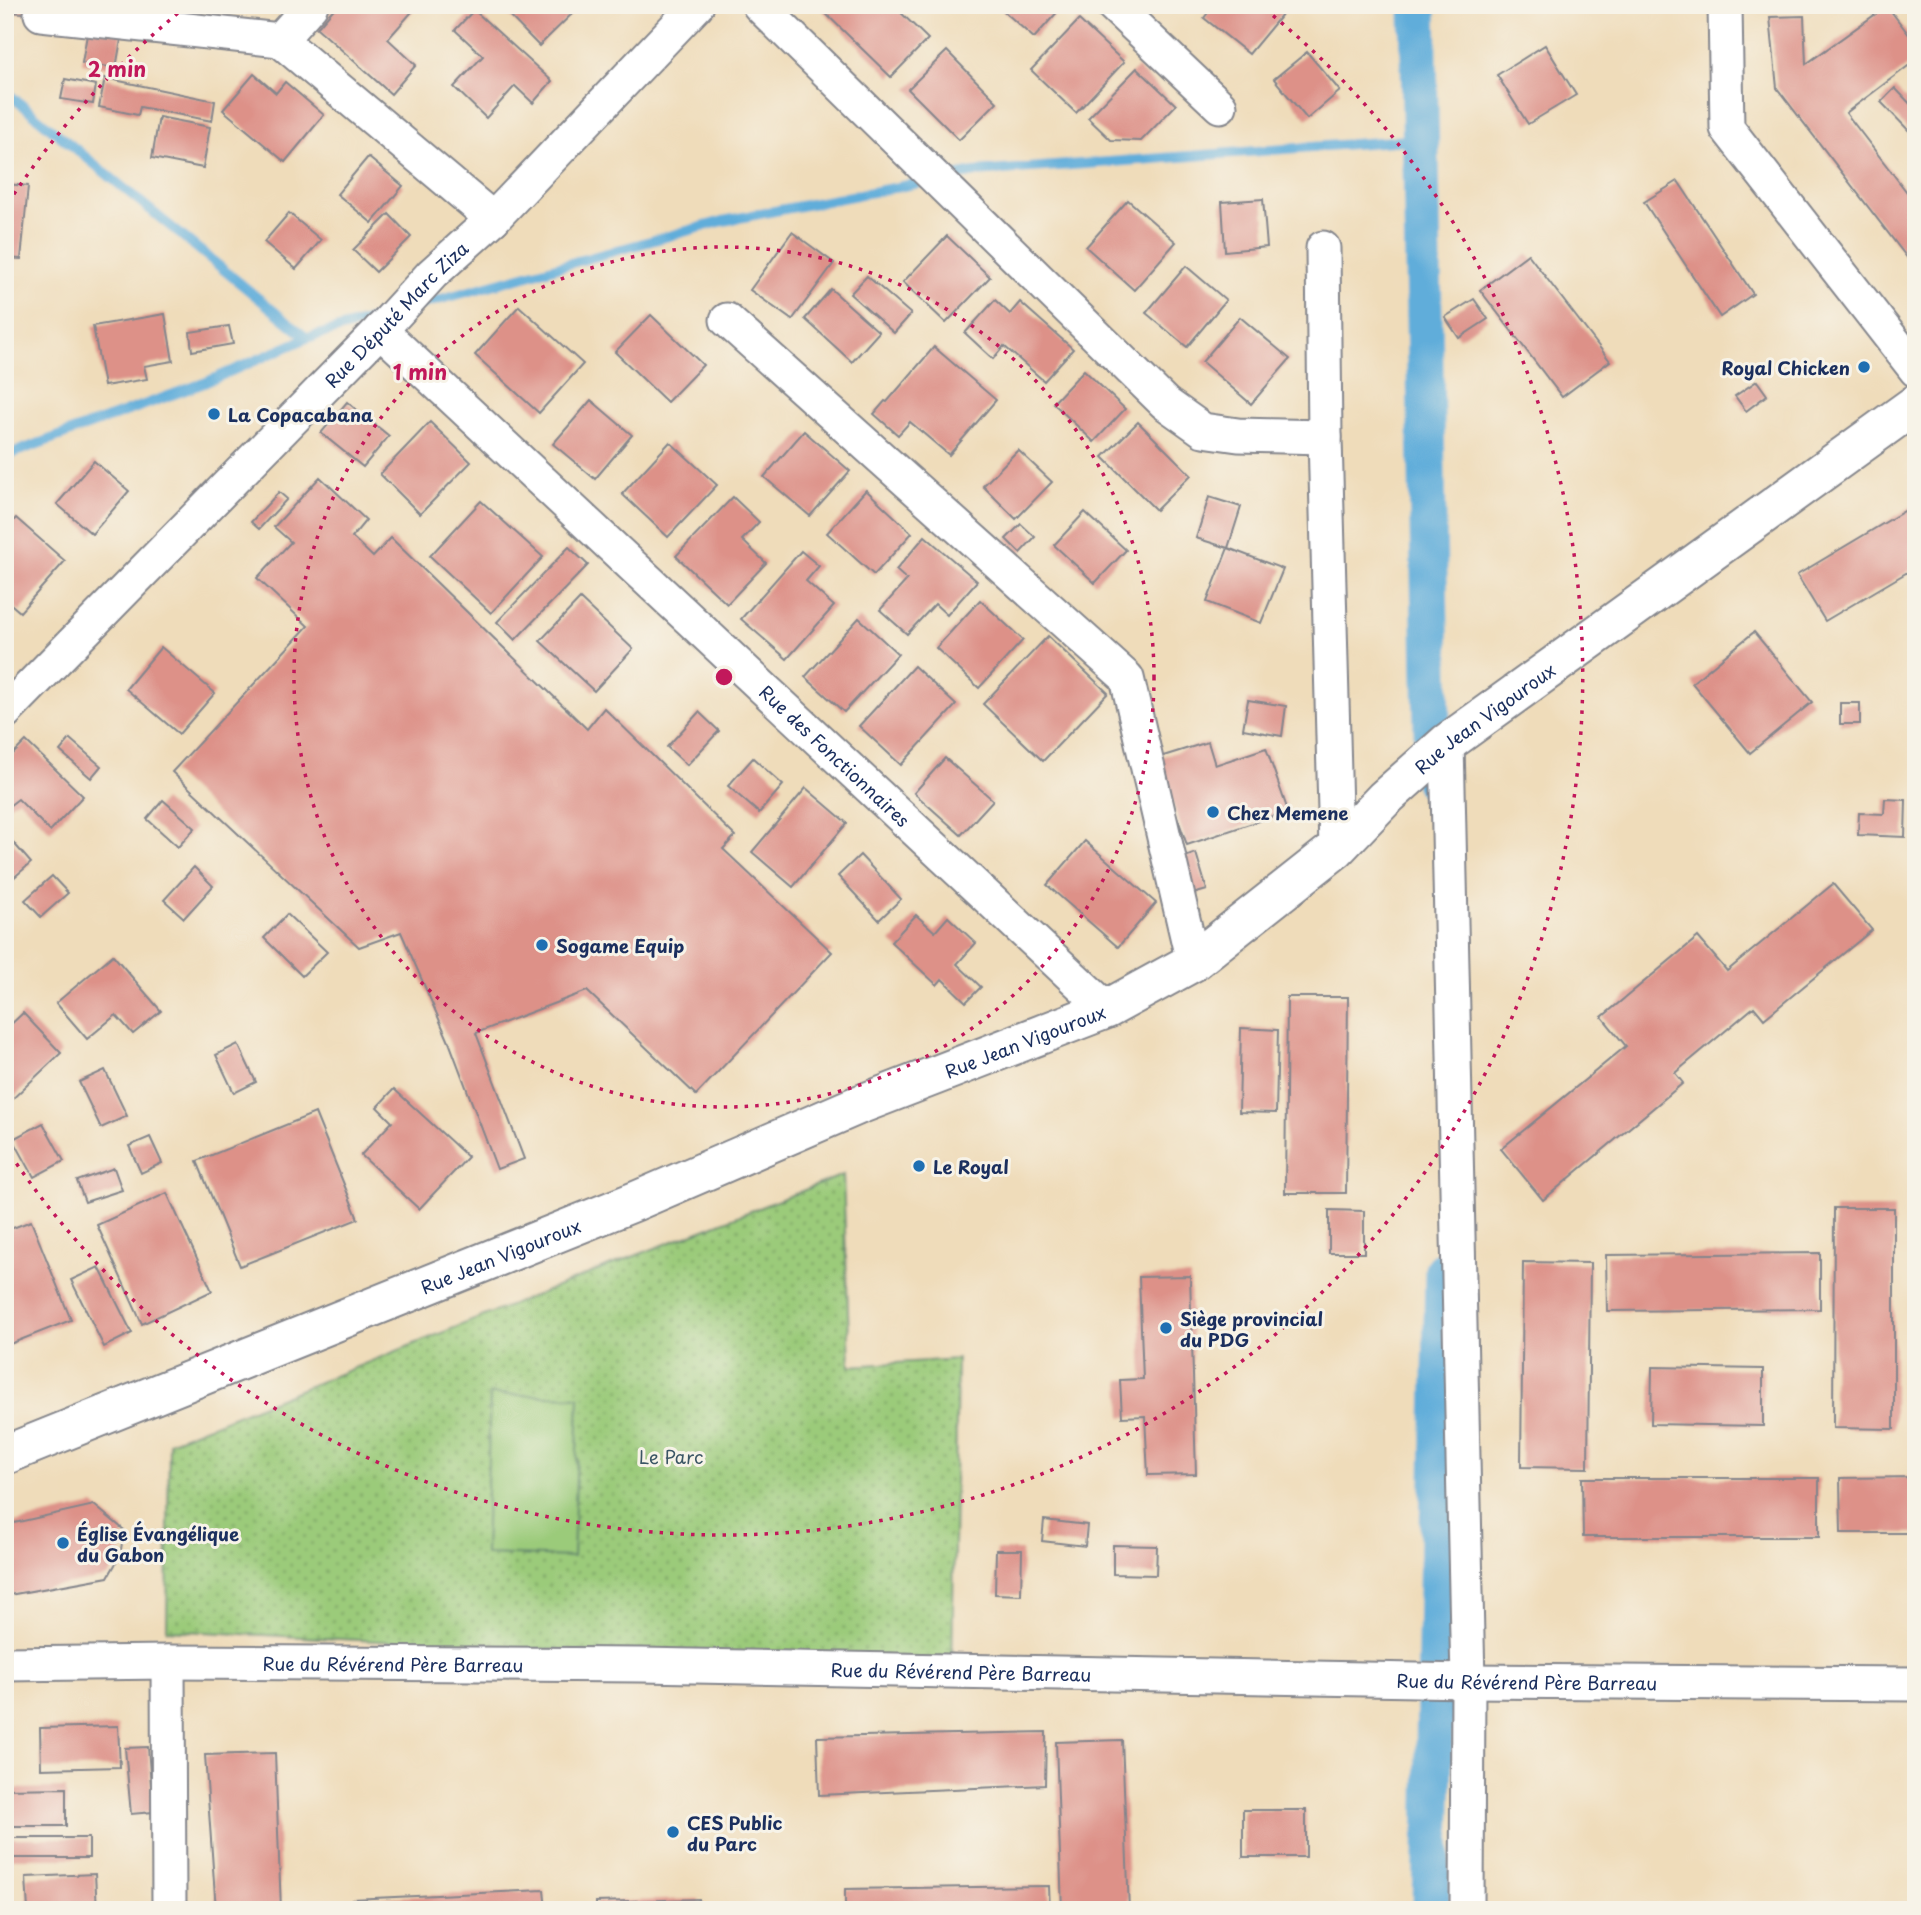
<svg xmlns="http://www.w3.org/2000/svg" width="1921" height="1915" font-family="'Playpen Sans',sans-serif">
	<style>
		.green { fill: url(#green-dots); stroke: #5b7d6c; stroke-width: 2 }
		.pitch { fill: #9bcb7a; stroke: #5b7d6c; stroke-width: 2 }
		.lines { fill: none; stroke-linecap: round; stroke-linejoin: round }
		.stream { stroke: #61adda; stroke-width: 10 }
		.canal { stroke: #61adda; stroke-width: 37 }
		.building { fill: #dd9188 }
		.street-casing { stroke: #85868c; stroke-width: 37 }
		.secondary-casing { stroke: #85868c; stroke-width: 42 }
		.street { stroke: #fff; stroke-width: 33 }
		.secondary { stroke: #fff; stroke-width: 38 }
		.ring { fill: none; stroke: #c2185b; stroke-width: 3.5; stroke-dasharray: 3.5 7 }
		.poi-dot { fill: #1f6fb2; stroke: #f7f3e8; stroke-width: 2.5 }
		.labels { text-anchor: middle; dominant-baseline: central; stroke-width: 6; stroke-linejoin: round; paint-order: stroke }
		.street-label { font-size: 18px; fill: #1b2f5e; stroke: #f7f3e8 }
		.poi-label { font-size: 18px; font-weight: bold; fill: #1b2f5e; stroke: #f7f3e8; text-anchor: start }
		.park-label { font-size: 18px; fill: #3b5665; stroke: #f7f3e8 }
		.centre { fill: #c2185b; stroke: #f7f3e8; stroke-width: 3.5 }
		.ring-label { font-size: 21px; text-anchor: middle; font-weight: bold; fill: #c2185b; stroke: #f7f3e8; stroke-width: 6; stroke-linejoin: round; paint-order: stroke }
	</style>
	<defs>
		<pattern id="green-dots" width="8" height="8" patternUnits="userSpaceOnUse" patternTransform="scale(1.75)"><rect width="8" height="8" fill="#9bcb7a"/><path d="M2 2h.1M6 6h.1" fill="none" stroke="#7ea567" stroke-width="1.8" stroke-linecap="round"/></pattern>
	</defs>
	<rect width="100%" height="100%" fill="#f7f3e8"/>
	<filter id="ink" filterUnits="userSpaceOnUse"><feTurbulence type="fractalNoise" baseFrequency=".0143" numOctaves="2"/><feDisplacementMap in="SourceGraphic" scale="14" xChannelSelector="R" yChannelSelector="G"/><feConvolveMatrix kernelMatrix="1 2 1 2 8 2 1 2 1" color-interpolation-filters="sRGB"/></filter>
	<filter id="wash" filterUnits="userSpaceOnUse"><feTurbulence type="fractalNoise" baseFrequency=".00686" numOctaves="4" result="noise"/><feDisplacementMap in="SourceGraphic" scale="28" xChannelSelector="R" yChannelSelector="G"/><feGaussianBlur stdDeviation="1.57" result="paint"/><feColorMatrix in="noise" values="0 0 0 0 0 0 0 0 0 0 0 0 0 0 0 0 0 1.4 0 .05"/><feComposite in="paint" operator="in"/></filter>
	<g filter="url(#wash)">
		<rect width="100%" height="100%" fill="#efdcba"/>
		<polygon class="green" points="843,1175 850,1366 957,1359 952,1671 167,1630 169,1442 604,1268"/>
		<polygon class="pitch" points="490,1394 579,1397 573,1557 485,1554"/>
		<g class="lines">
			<g class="stream">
				<polyline points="5,91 307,338 377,318"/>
				<polyline points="416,306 723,221 975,172 1421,139"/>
				<polyline points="5,456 204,383 307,338"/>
			</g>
			<g class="canal">
				<polyline points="1418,5 1433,781"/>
				<polyline points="1431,1910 1443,1270"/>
			</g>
		</g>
		<g id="blocks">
			<g class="building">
				<polygon points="5,5 26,5 25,13 5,12"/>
				<polygon points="337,5 418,5 388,39 416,65 391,94 317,28"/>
				<polygon points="508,5 581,5 539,46 503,9"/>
				<polygon points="817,5 893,5 928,39 891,77"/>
				<polygon points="997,5 1055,5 1060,9 1034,38"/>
				<polygon points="1214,5 1274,5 1283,13 1249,54 1204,18"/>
				<polygon points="1296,5 1344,5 1344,7 1296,11"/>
				<polygon points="1887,6 1916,44 1916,60 1846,113 1916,204 1916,262 1912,264 1777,88 1770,17 1804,16 1806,64"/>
				<polygon points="474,10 552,81 533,103 515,86 486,118 454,87 483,56 455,30"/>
				<polygon points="1079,20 1124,62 1076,113 1031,70"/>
				<polygon points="88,29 122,34 116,68 82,63"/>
				<polygon points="1545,45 1576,95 1528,124 1497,75"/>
				<polygon points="947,51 997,102 959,140 908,89"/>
				<polygon points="1307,52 1340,91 1307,119 1274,79"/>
				<polygon points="1137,68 1176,105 1141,141 1111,140 1088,118"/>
				<polygon points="254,74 276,93 285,82 324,115 285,162 223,110"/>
				<polygon points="105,78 215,101 212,121 140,107 138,115 99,107"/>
				<polygon points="65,79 96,85 93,104 61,99"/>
				<polygon points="1895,88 1916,110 1916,138 1881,102"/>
				<polygon points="159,117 210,127 203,168 152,158"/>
				<polygon points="368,157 403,186 372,223 337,194"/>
				<polygon points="1678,181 1753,294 1720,317 1644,202"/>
				<polygon points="5,184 28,186 21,259 5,258"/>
				<polygon points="1263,199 1267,247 1225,251 1222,202"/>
				<polygon points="1128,200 1176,242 1134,290 1086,247"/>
				<polygon points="289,213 321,240 296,269 264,242"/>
				<polygon points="389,214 411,237 376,272 353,250"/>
				<polygon points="792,232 834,263 792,320 750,290"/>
				<polygon points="947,236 990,277 946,323 903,282"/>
				<polygon points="1528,254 1610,361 1562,397 1480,290"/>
				<polygon points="1186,266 1226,300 1187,347 1146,313"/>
				<polygon points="867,276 911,314 894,333 850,294"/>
				<polygon points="831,289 879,332 852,362 805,319"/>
				<polygon points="1474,299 1488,319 1459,338 1445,317"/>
				<polygon points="995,300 1010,314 1020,302 1073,349 1044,381 1004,346 993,359 965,333"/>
				<polygon points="519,306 583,364 539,413 475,355"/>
				<polygon points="165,314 173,361 144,366 147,379 104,386 93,326"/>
				<polygon points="651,315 703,365 667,402 615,352"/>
				<polygon points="1240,317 1290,359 1251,404 1202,362"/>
				<polygon points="229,326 233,344 192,351 190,332"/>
				<polygon points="934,347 996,400 949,455 910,422 898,435 874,414 885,401 887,402"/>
				<polygon points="1084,370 1125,409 1094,442 1053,403"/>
				<polygon points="1757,381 1767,395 1746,411 1735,396"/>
				<polygon points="591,400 632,435 595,479 553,444"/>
				<polygon points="347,402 389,436 363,467 321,433"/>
				<polygon points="430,422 471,462 420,514 380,474"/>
				<polygon points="1138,422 1191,475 1156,510 1103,457"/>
				<polygon points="804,431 850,471 810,516 764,477"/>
				<polygon points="670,442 717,485 668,537 622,494"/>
				<polygon points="1018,450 1052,482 1016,519 983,486"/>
				<polygon points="94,461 129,491 92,534 57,504"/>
				<polygon points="320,477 366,520 352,537 373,557 391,538 587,729 604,708 735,836 723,849 832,952 696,1095 587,991 476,1033 524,1159 497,1169 449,1042 401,932 359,947 172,772 308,626 257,578 291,542 274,527"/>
				<polygon points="866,490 912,533 874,575 827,533"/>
				<polygon points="279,492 287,499 259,529 251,522"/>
				<polygon points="733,497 759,522 742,540 766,563 727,604 676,556"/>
				<polygon points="1209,497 1241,507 1228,548 1196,538"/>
				<polygon points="481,501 543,557 491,613 430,556"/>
				<polygon points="1916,504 1916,567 1825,621 1797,575"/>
				<polygon points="1085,512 1126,550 1095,583 1054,545"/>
				<polygon points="16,518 65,561 20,612 5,599 5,530"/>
				<polygon points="1021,524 1035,537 1020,553 1006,539"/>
				<polygon points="925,536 977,581 947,615 935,604 907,634 880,610 907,580 896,570"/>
				<polygon points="569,547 588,565 515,640 497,622"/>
				<polygon points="1228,548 1283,569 1261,623 1207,602"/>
				<polygon points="801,551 819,566 806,581 834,606 787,659 741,619"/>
				<polygon points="580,599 633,649 594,691 540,641"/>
				<polygon points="980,600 1023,640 979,688 936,648"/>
				<polygon points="859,618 898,654 844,712 805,677"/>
				<polygon points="1754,632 1812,702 1750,753 1692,683"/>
				<polygon points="1048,636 1108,693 1043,761 983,704"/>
				<polygon points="161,647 215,693 179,734 126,689"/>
				<polygon points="914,666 956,705 901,765 859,726"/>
				<polygon points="1248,700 1286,706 1282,736 1243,729"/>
				<rect x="1840" y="703" width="20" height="21"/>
				<polygon points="699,712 719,731 687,765 667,747"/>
				<polygon points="70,739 101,766 91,778 60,751"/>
				<polygon points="26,741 83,796 50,831 18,799 5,809 5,762"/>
				<polygon points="1208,742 1215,765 1266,748 1288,811 1187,845 1157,758"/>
				<polygon points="753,758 783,785 759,813 728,786"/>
				<polygon points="945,758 993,800 961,835 914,793"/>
				<polygon points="806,788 847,823 793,887 752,852"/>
				<polygon points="1885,799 1906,800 1905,837 1858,835 1859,813 1884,814"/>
				<polygon points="163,800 195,828 178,847 147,819"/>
				<polygon points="5,833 31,863 5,885"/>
				<polygon points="1085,841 1156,903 1118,947 1047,885"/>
				<polygon points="1196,853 1207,890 1193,894 1182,858"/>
				<polygon points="860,855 901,899 879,920 838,876"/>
				<polygon points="194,867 213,886 184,918 164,900"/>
				<polygon points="52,876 68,893 41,917 25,900"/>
				<polygon points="1833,884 1872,930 1764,1019 1754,1007 1675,1073 1683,1083 1543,1200 1501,1149 1626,1046 1602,1017 1698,937 1727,971"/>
				<polygon points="287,914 327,952 302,976 264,938"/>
				<polygon points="916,915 935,932 948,917 976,943 957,964 981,987 966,1002 942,979 937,985 891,942"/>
				<polygon points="113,955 161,1011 133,1034 116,1015 87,1039 56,1003"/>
				<polygon points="1287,997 1348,997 1346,1193 1285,1193"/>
				<polygon points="23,1013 61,1053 6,1105 5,1030"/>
				<polygon points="1241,1028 1278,1030 1276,1113 1239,1112"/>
				<polygon points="238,1044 256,1082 234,1093 216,1055"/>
				<polygon points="105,1070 127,1116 101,1128 79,1082"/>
				<polygon points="394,1089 468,1157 419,1209 361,1155 392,1122 377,1107"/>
				<polygon points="315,1113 358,1219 240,1266 197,1161"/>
				<polygon points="43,1123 64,1161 34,1177 13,1139"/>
				<polygon points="150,1137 162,1163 141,1173 129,1146"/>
				<polygon points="114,1168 122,1190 85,1202 77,1181"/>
				<polygon points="167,1193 212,1291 142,1324 97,1225"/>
				<polygon points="1834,1208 1894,1208 1894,1429 1833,1428"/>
				<polygon points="1329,1210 1364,1211 1364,1253 1329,1253"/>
				<polygon points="31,1221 71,1320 5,1346 5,1231"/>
				<polygon points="1820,1253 1820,1309 1607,1311 1606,1255"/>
				<polygon points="1523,1262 1590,1263 1588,1468 1521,1467"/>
				<polygon points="99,1267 132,1333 104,1347 71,1280"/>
				<polygon points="1190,1276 1196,1474 1148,1475 1145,1416 1122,1417 1120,1380 1143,1379 1139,1277"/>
				<polygon points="1652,1367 1763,1369 1763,1426 1651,1424"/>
				<polygon points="1916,1477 1916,1533 1841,1533 1840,1478"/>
				<polygon points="1582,1478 1819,1478 1819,1537 1583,1537"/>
				<polygon points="94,1505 124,1530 120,1556 108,1577 9,1595 5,1576 5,1525"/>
				<polygon points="1044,1520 1087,1525 1085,1546 1042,1541"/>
				<polygon points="1113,1545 1157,1546 1156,1575 1113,1574"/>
				<polygon points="996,1550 1022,1550 1021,1595 995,1594"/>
				<polygon points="118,1726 120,1767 41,1769 40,1728"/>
				<polygon points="1046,1732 1045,1785 819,1795 817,1737"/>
				<polygon points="1122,1740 1129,1910 1062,1910 1056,1742"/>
				<polygon points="148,1747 153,1812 131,1814 125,1748"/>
				<polygon points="275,1753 281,1910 216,1910 205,1755"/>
				<polygon points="66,1788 66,1826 5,1826 5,1789"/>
				<rect x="1243" y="1810" width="63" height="47"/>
				<rect x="5" y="1838" width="84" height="20"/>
				<polygon points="95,1874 97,1910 28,1910 26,1877"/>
				<polygon points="1049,1886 1050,1910 845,1910 845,1889"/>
				<polygon points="544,1890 546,1910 352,1910 352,1899"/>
				<polygon points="699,1899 699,1910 596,1910 596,1902"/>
			</g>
		</g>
	</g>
	<g filter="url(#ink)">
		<use href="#blocks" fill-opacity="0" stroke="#85868c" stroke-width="2"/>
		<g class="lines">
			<defs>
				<g id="street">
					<polyline points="311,5 280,40 493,219"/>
					<polyline points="759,5 1165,403 1203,430 1238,435 1325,437"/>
					<polyline points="1113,5 1220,106"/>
					<polyline points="1725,5 1727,128 1916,370"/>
					<polyline points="41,14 280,40"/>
					<polyline points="1323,248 1325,437 1336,849"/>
					<polyline points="727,320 1127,678 1193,962"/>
					<path id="s1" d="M380,330L1107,1009"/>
					<path id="s2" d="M5,712L389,321L432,274L493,219L697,5"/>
					<polyline points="1447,743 1468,1681 1467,1910"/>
					<polyline points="168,1662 169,1910"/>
					<path id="s3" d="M5,1664L168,1662L642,1665L1468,1681L1916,1684"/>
				</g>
				<g id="secondary">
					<path id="s4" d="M5,1455L636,1201L856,1106L1107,1009L1193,962L1336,849L1384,799L1447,743L1916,404"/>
				</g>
			</defs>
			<use href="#street" class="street-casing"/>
			<use href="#secondary" class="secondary-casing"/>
			<use href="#street" class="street"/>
			<use href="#secondary" class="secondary"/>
		</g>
	</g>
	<g class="ring">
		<circle cx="724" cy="677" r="430"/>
		<path d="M8 203A859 859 0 0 1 183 9M1265 9A859 859 0 1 1 8 1151"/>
	</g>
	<g class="poi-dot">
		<circle cx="1864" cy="367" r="7"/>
		<circle cx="214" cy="414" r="7"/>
		<circle cx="1213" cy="812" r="7"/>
		<circle cx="542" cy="945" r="7"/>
		<circle cx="919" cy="1166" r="7"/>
		<circle cx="1166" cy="1328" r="7"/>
		<circle cx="63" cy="1543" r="7"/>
		<circle cx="673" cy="1832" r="7"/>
	</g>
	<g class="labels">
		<g class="street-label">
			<text stroke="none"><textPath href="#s2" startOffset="558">Rue Député Marc Ziza</textPath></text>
			<text stroke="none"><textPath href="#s4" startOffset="1668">Rue Jean Vigouroux</textPath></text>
			<text stroke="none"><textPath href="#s1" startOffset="623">Rue des Fonctionnaires</textPath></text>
			<text stroke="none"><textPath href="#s4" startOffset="1101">Rue Jean Vigouroux</textPath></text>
			<text stroke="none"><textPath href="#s4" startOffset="534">Rue Jean Vigouroux</textPath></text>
			<text stroke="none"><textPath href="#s3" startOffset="388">Rue du Révérend Père Barreau</textPath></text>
			<text stroke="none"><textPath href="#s3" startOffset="956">Rue du Révérend Père Barreau</textPath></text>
			<text stroke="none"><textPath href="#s3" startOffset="1522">Rue du Révérend Père Barreau</textPath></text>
		</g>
		<g class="poi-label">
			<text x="1850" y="367" text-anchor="end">Royal Chicken</text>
			<text x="228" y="414">La Copacabana</text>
			<text x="1227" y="812">Chez Memene</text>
			<text x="556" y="945">Sogame Equip</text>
			<text x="933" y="1166">Le Royal</text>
			<text x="1180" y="1318">Siège provincial<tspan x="1180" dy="21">du PDG</tspan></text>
			<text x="77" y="1533">Église Évangélique<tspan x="77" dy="21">du Gabon</tspan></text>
			<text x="687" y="1822">CES Public<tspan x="687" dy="21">du Parc</tspan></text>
		</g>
		<g class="park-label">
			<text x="671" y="1456">Le Parc</text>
		</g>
	</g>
	<circle cx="724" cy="677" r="10" class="centre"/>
	<g class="ring-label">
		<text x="117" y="77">2 min</text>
		<text x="420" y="380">1 min</text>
	</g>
	<rect width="1921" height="1915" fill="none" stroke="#f7f3e8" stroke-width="28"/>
</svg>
